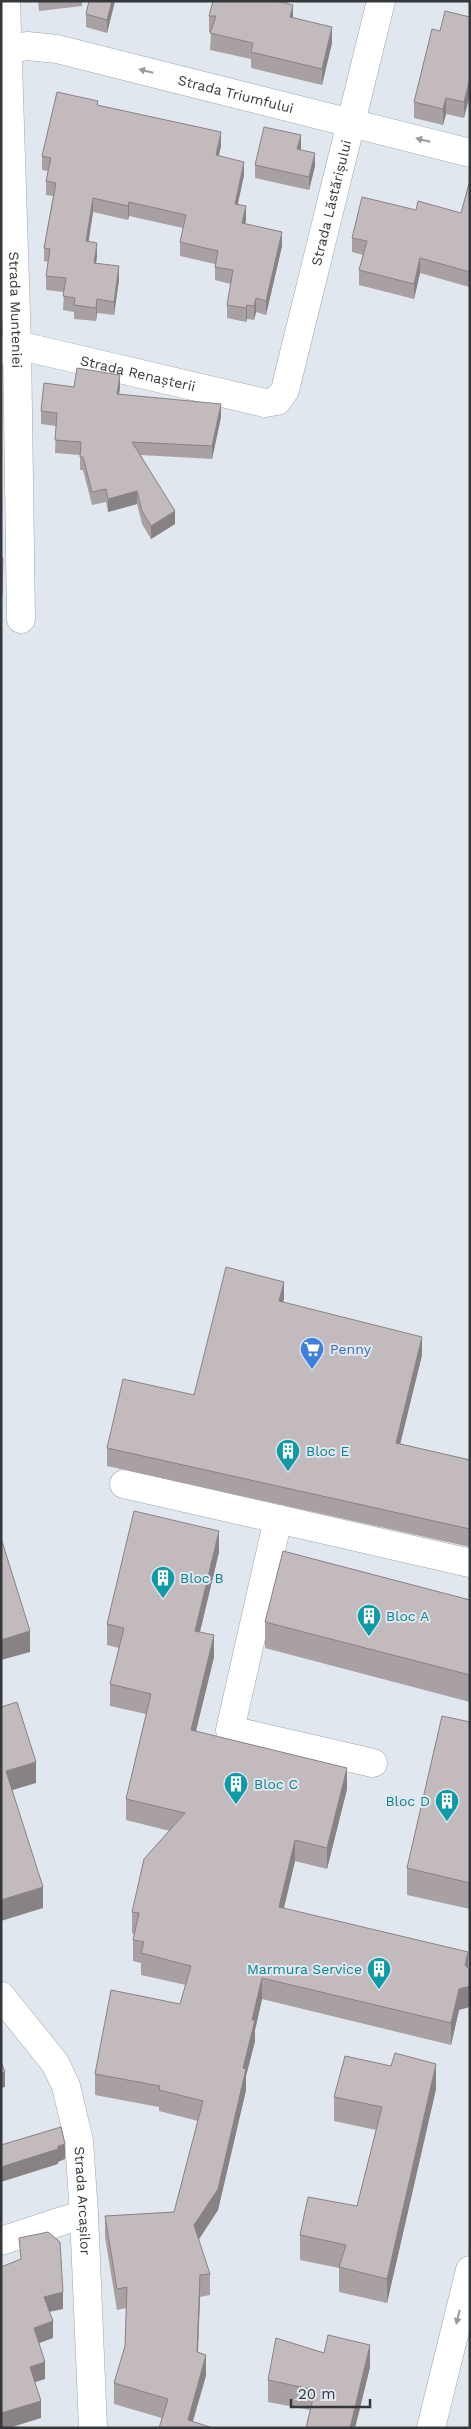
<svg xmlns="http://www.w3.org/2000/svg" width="471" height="2429" font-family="'Work Sans',sans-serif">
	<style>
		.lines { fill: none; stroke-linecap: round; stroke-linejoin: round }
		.minor-casing { stroke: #a0a7ad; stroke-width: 29 }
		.major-casing { stroke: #a0a7ad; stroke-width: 29 }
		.minor { stroke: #fff; stroke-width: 28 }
		.major { stroke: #fff; stroke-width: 28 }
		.wall { fill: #a8a0a3 }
		.shaded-wall { fill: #888285 }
		.building { fill: #c3babe; stroke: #888285 }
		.oneway { fill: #9a9c9c }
		.labels { text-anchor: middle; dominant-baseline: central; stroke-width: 4; stroke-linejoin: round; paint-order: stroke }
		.street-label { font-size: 14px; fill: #35383a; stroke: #e0e7ee }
		.shop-label { font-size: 14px; fill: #366cbe; stroke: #e0e7ee; text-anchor: start }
		.culture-label { font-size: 14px; fill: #0d838f; stroke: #e0e7ee; text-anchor: start }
	</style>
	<rect width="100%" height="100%" fill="#e0e7ee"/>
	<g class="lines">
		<defs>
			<g id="minor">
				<path id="s1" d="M6,1L17,345L21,619"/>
				<path id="s2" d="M1,51L27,46L57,49L470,153"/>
				<path id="s3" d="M1,350L17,345L265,403L277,401L285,390L381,1"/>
				<polyline points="124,1484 470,1563"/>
				<polyline points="278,1519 230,1730 373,1763"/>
				<path id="s4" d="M1,1996L55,2063L66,2086L79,2141L84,2214L93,2428"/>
				<polyline points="1,2241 84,2214"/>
			</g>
			<polyline id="major" points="431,2428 470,2270"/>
		</defs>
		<use href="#minor" class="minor-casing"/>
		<use href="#major" class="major-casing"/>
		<use href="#minor" class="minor"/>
		<use href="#major" class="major"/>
	</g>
	<g class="wall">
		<polygon points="38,1 82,1 82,6 39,11"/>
		<polygon points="115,1 107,33 86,27 86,14"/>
		<polygon points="209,16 293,17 332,43 322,85 251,68 251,59 210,50 211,32 209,32"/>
		<polygon points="470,17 464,118 446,114 443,125 414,118 414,102 440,31"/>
		<polygon points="98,105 221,146 218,156 244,175 237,205 246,220 245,224 282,246 266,315 256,312 254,320 247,319 246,322 227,318 227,305 231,284 215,280 215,264 180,256 180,242 183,228 129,216 128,220 93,212 89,241 97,256 96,263 119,280 114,315 97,313 96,321 74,319 74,312 63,310 64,292 46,290 46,276 48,262 44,261 44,248 53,196 46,195 46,181 48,171 42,170 42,156"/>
		<polygon points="301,148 300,150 315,166 309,190 255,178 255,165"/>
		<polygon points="470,180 470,302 469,302 469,287 420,273 414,299 359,285 359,270 363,255 352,252 352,238 461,213"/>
		<polygon points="74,387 120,388 119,394 221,417 212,459 141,455 175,524 151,539 142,524 137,504 108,512 106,502 92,505 83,470 80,470 80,455 55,453 56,426 41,424 41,411"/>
		<polygon points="284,1299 283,1302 422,1355 400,1444 470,1460 470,1547 107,1466 107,1448 194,1395"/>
		<polygon points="219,1552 200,1632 214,1657 196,1731 347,1789 327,1869 295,1861 284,1908 459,2010 451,2045 262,1999 255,2030 255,2041 246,2076 246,2090 218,2210 198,2240 210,2274 210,2295 200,2297 198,2353 206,2376 162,2418 114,2404 114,2383 125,2346 126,2308 117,2310 105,2237 105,2216 174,2212 198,2121 159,2111 159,2107 95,2095 95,2074 180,2004 186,1985 141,1975 141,1963 133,1961 133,1940 134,1934 132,1933 132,1912 170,1831 126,1820 126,1799 146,1714 110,1706 110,1684 119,1648 107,1645 107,1624"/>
		<polygon points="470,1600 470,1702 265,1648 265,1622"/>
		<polygon points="470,1722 470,1909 407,1895 407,1868"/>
		<polygon points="436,2089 387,2303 339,2292 339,2268 300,2260 300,2235 357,2206 376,2130 334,2121 334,2097"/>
		<polygon points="370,2367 355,2428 306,2428 310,2410 268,2402 268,2380"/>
	</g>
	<g class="shaded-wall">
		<polygon points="112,1 115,1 107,33 107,20"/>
		<polygon points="293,5 293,21 290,17"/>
		<polygon points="332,27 332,43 322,85 322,69"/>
		<polygon points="470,78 470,95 464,118 464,102"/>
		<polygon points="446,98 446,114 443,125 443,109"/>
		<polygon points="221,132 221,146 216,169 216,155"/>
		<polygon points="301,135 301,148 297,162 297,149"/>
		<polygon points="315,153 315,166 309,190 309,177"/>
		<polygon points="244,162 244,175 235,218 235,204"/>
		<polygon points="93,198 93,212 86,255 86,241"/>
		<polygon points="129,202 129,216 128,220 128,206"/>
		<polygon points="246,206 246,220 242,237 242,223"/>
		<polygon points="282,232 282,246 266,315 266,301"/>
		<polygon points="97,243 97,256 94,277 94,263"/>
		<polygon points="420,258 420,273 414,299 414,284"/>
		<polygon points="119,266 119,280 114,315 114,302"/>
		<polygon points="256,298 256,312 254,320 254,306"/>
		<polygon points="97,299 97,313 96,321 96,308"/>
		<polygon points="247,305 247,319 246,322 246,308"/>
		<polygon points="120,375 120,388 117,407 117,394"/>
		<polygon points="221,404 221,417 212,459 212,446"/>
		<polygon points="137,491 137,504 108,512 108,499"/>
		<polygon points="175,511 175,524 151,539 151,526"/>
		<polygon points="3,559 2,607 1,608 1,595"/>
		<polygon points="284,1282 284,1299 279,1319 279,1301"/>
		<polygon points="422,1337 422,1355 396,1461 396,1443"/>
		<polygon points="219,1531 219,1552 195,1652 195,1631"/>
		<polygon points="30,1631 30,1652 1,1660 1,1640"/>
		<polygon points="214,1635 214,1657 191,1751 191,1730"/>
		<polygon points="36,1762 36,1783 6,1792 6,1771"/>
		<polygon points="347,1768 347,1789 327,1869 327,1848"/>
		<polygon points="295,1840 295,1861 279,1928 279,1907"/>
		<polygon points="43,1887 43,1908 1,1921 1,1900"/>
		<polygon points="468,1952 468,1973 465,1965"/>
		<polygon points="262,1978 262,1999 255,2030 255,2041 246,2076 246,2090 218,2210 194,2247 194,2225 243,2068 252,2020"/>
		<polygon points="470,1986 470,2007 459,2010 451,2045 451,2023 459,1989"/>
		<polygon points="436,2064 436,2089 387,2303 387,2279"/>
		<polygon points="5,2072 5,2087 1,2088 1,2073"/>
		<polygon points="65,2144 65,2159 58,2162 58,2164 1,2182 1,2167"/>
		<polygon points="200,2275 200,2297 197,2374 197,2352"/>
		<polygon points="63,2292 63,2309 44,2313 44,2297"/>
		<polygon points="53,2321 53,2338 34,2345 34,2328"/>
		<polygon points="370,2345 370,2367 355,2428 350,2428"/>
		<polygon points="206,2355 206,2376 191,2428 188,2420"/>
		<polygon points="45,2362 45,2379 30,2384 30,2367"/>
		<polygon points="41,2401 41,2418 9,2428 1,2428 1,2413"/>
	</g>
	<g class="building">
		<polygon points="89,1 112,1 107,20 86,14"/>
		<polygon points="213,1 277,1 293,5 290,17 332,27 322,69 251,52 253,43 210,33 216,16 209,16"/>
		<polygon points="445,11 470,17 470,78 464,102 446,98 443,109 414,102 432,29 440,31"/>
		<polygon points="57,92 98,101 97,105 221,132 216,155 244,162 235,204 246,206 242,223 282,232 266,301 256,298 254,306 247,305 246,308 227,305 233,270 215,267 218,251 180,242 186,215 129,202 128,206 93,198 86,241 97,243 94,263 119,266 114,302 97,299 96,308 74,305 75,298 63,296 66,278 46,276 50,249 44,248 56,183 46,181 51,158 42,156"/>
		<polygon points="264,127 301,135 297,149 315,153 309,177 255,165"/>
		<polygon points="470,180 470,272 420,258 414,284 359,270 367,241 352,238 362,197 416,210 418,201 461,213"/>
		<polygon points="77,368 120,375 117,394 221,404 212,446 132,442 175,511 151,526 142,511 137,491 108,499 106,489 92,492 83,457 80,457 81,442 55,440 57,413 41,411 44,383 74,387"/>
		<polygon points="1,555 3,559 2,594 1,595"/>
		<polygon points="226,1267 284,1282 279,1301 422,1337 396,1443 470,1460 470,1529 107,1448 123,1379 194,1395"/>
		<polygon points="134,1511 219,1531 195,1631 214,1635 191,1730 347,1768 327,1848 295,1840 279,1907 468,1952 465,1965 470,1970 470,1986 459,1989 451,2023 262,1978 252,2020 255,2020 243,2068 246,2069 218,2189 194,2225 210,2274 200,2275 197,2352 206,2355 188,2420 213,2428 159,2428 168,2399 114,2383 125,2346 127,2287 117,2289 105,2216 174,2212 203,2101 159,2090 160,2086 95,2074 111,1990 180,2004 191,1966 141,1953 144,1942 133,1940 139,1913 132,1912 144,1859 185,1813 126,1799 151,1694 110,1684 124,1628 107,1624"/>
		<polygon points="1,1538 30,1631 1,1640"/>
		<polygon points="283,1551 470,1600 470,1675 265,1622"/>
		<polygon points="17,1702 36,1762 6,1771 43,1887 1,1900 1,1707"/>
		<polygon points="442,1716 470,1722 470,1883 407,1868"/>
		<polygon points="395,2053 436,2064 387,2279 339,2267 346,2245 300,2235 308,2197 357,2206 382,2107 334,2097 345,2056 391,2066"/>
		<polygon points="1,2061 5,2072 1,2073"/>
		<polygon points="61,2127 65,2144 58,2146 58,2149 1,2167 1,2145"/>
		<polygon points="48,2232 60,2242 63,2292 44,2297 53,2321 34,2328 45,2362 30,2367 41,2401 1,2413 1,2267 21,2259 19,2238"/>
		<polygon points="328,2335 370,2345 350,2428 306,2428 315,2390 268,2380 276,2338 324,2353"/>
	</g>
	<defs><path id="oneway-solid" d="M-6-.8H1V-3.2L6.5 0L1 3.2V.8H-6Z" transform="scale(1.25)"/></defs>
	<g class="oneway">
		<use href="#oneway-solid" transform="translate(146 71) rotate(-166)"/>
		<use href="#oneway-solid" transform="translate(423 140) rotate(-166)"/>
		<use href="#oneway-solid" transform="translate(458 2317) rotate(104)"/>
	</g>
	<defs>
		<symbol id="supermarket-pin" viewBox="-11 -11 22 30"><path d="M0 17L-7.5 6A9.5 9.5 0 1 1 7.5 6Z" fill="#3f7fe0" stroke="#e0e7ee"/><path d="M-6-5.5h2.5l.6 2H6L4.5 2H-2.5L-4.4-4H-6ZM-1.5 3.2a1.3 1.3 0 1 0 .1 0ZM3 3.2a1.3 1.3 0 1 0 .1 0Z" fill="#fff"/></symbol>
		<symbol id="building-pin" viewBox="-11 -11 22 30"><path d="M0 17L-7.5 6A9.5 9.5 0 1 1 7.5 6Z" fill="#0f9aa8" stroke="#e0e7ee"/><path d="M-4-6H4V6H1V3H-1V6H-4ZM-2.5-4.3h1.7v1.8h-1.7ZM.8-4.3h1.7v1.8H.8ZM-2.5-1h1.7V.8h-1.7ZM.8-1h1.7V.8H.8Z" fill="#fff"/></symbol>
	</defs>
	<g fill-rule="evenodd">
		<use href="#supermarket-pin" x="298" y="1335" width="28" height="38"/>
		<use href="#building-pin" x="274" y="1437" width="28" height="38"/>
		<use href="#building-pin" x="149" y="1564" width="28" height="38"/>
		<use href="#building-pin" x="355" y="1602" width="28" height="38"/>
		<use href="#building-pin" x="222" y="1770" width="28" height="38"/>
		<use href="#building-pin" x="433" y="1787" width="28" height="38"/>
		<use href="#building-pin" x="365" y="1955" width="28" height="38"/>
	</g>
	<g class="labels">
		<g class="street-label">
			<text stroke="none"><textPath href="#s2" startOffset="241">Strada Triumfului</textPath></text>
			<text stroke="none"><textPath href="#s3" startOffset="490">Strada Lăstărișului</textPath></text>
			<text stroke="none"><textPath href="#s1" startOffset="309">Strada Munteniei</textPath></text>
			<text stroke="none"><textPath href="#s3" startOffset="141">Strada Renașterii</textPath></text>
			<text stroke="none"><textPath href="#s4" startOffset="228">Strada Arcașilor</textPath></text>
		</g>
		<g class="shop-label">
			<text x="330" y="1349">Penny</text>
		</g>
		<g class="culture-label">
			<text x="306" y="1451">Bloc E</text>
			<text x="180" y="1578">Bloc B</text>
			<text x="386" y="1616">Bloc A</text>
			<text x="254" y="1784">Bloc C</text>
			<text x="430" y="1801" text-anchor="end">Bloc D</text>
			<text x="362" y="1969" text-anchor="end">Marmura Service</text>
		</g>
	</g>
	<rect width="471" height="2429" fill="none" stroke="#35383a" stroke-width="5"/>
	<path d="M291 2399v8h79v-8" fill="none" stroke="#35383a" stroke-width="2.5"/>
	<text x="298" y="2399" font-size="15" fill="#35383a" stroke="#e0e7ee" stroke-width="4" paint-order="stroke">20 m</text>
</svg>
